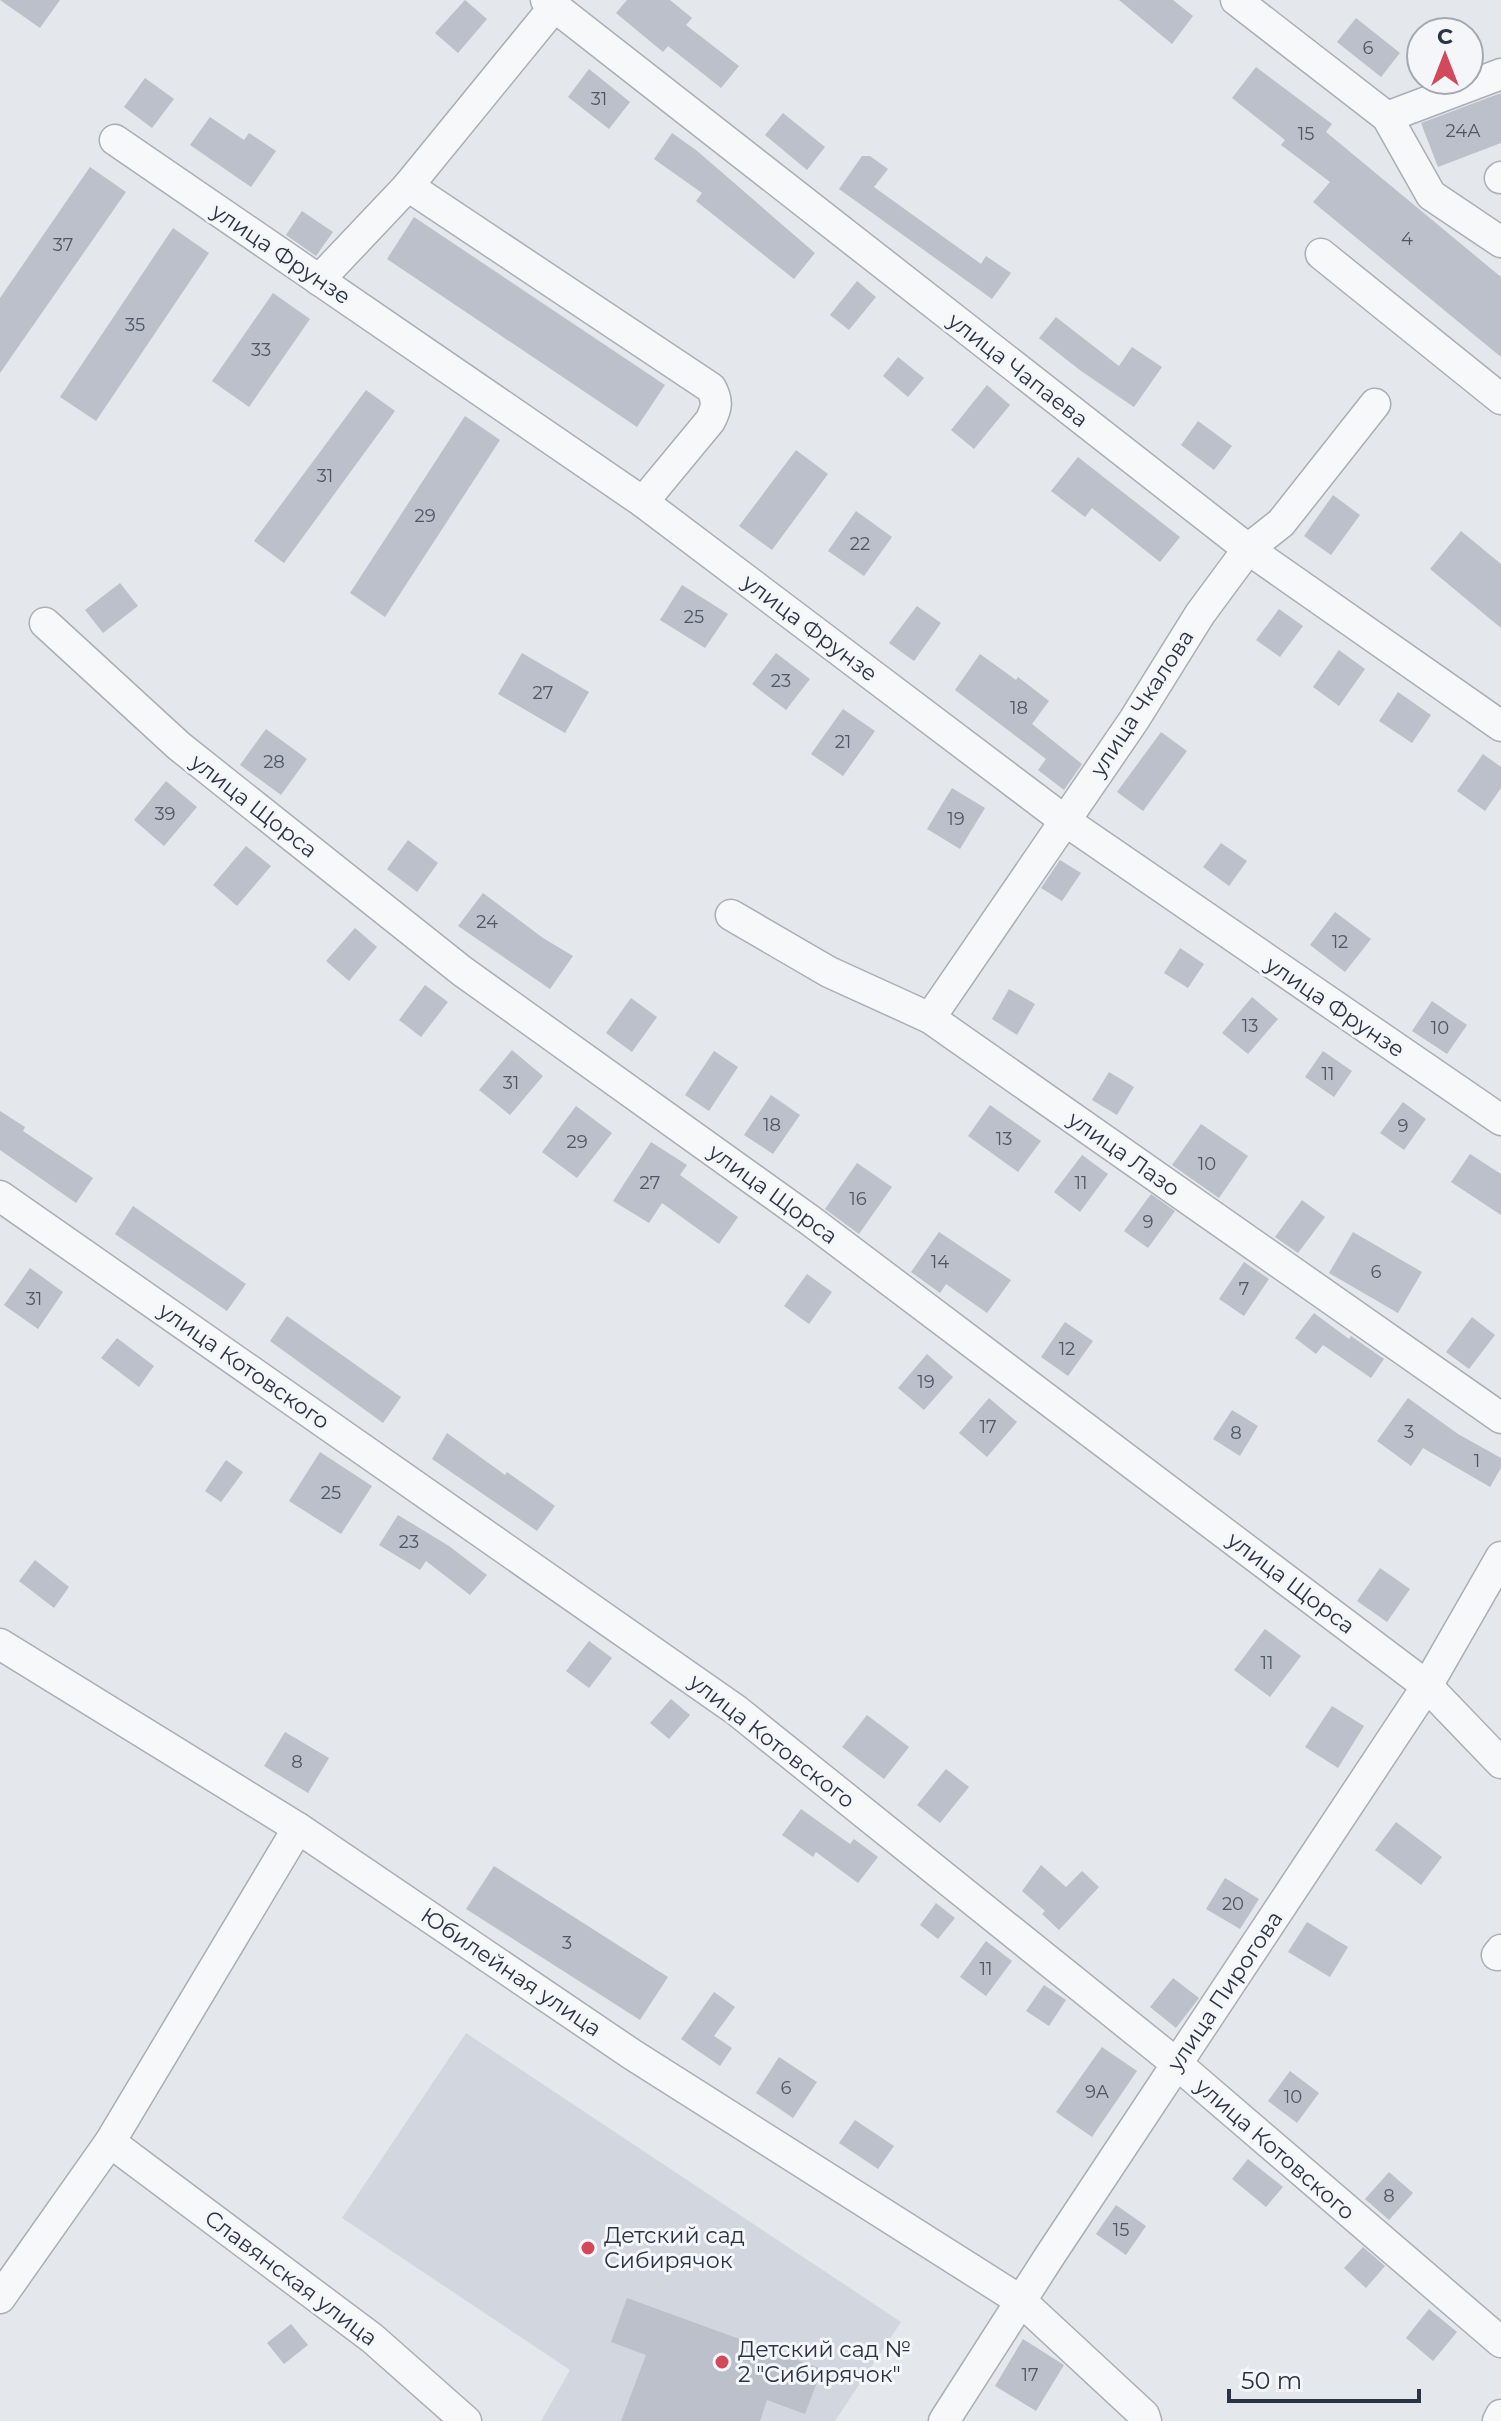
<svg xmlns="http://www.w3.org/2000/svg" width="1501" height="2421" font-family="Montserrat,sans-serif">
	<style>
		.built { fill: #d2d6de }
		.building { fill: #bbc0ca }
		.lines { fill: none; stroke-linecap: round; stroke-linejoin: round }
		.minor-casing { stroke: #a9aeb7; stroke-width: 33 }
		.minor { stroke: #f7f8fa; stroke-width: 30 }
		.poi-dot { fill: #d1495b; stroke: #f4f6f9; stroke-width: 3 }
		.labels { text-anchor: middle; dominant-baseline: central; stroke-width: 6; stroke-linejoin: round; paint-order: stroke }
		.number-label { font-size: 18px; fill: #4f5766 }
		.street-label { font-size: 22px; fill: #2b3445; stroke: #f4f6f9 }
		.poi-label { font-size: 22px; fill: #2b3445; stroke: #f4f6f9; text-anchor: start }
	</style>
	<rect width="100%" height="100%" fill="#e4e7ec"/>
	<polygon class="built" points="466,2033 901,2322 835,2421 541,2421 570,2370 342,2218"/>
	<g class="building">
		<polygon points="0,0 60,0 40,28"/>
		<polygon points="465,0 487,19 458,53 435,33"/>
		<polygon points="627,0 670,0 692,18 686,25 739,66 721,88 668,46 663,52 616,13"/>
		<polygon points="1119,0 1173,0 1193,16 1172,44"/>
		<polygon points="1356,18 1400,53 1381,77 1337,42"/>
		<polygon points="1256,67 1332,124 1326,132 1501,277 1501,357 1313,202 1330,182 1281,145 1285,140 1232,98"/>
		<polygon points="589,69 630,102 609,129 568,97"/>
		<polygon points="145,78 174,99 152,128 124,107"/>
		<polygon points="1501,93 1501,143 1438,167 1421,123"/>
		<polygon points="783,113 825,147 807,170 765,135"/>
		<polygon points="210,117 244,140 249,133 276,151 251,187 190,145"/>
		<polygon points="672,133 696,150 815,253 794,279 696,201 702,193 654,159"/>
		<polygon points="862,156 870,156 888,169 874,187 981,264 986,256 1011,273 992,299 839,189"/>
		<polygon points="90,167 126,192 0,373 0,298"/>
		<polygon points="302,211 333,232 316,256 286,235"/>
		<polygon points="414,217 665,385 637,427 387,259"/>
		<polygon points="173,228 209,253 96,421 60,397"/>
		<polygon points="857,281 876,297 849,330 830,315"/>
		<polygon points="273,293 310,319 249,407 212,381"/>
		<polygon points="1056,317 1119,366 1132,347 1162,367 1134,407 1081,371 1039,338"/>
		<polygon points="898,357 924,378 908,397 883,376"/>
		<polygon points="987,385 1010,405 974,449 951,430"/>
		<polygon points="366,390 395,411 284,563 254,541"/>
		<polygon points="465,416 500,440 385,617 350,593"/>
		<polygon points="1198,421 1232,446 1214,470 1181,445"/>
		<polygon points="796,450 828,474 772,550 739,526"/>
		<polygon points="1078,457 1180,537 1160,562 1092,508 1085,517 1051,491"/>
		<polygon points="1333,495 1360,515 1331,555 1304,536"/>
		<polygon points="856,511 892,537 864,576 828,551"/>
		<polygon points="1461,531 1501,564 1501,628 1430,569"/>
		<polygon points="120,583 138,606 103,633 85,610"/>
		<polygon points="682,585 728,614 705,648 660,620"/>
		<polygon points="917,606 941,623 914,661 889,643"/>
		<polygon points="1279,609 1303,626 1280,657 1256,640"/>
		<polygon points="1339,650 1365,669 1339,706 1313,687"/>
		<polygon points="522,653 589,692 565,733 498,694"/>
		<polygon points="776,653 810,679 786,710 752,684"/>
		<polygon points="980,654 1016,680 1018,677 1049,701 1032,724 1082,764 1064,790 1038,770 1046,759 955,690"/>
		<polygon points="1398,692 1431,715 1412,743 1379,721"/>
		<polygon points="843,709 875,731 843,776 811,754"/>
		<polygon points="266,729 307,759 281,795 240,765"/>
		<polygon points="1161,732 1187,751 1143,811 1117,792"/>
		<polygon points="1483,754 1501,767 1501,788 1485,811 1457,791"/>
		<polygon points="166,781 197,807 164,846 134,820"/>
		<polygon points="952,788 985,808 960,849 927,829"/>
		<polygon points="408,840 438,863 417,892 387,869"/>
		<polygon points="1221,843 1247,861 1229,886 1203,867"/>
		<polygon points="246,846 271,866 237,906 213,885"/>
		<polygon points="1060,860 1081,873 1062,901 1041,888"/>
		<polygon points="483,893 543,938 573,956 550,989 458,926"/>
		<polygon points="1335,912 1371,939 1345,972 1310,945"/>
		<polygon points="355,928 377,947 349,981 326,961"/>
		<polygon points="1180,948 1204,964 1188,988 1164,973"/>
		<polygon points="425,985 448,1002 421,1037 399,1020"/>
		<polygon points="1009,989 1035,1004 1017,1035 992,1019"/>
		<polygon points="1252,997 1278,1019 1248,1054 1222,1033"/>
		<polygon points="631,998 657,1017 632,1052 606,1033"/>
		<polygon points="1432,1001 1467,1025 1447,1054 1412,1031"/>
		<polygon points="512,1050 543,1076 510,1115 479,1090"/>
		<polygon points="714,1051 738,1067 709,1111 685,1095"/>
		<polygon points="1323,1051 1352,1071 1334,1097 1305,1077"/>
		<polygon points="1109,1072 1134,1087 1117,1115 1092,1100"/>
		<polygon points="771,1095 800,1115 773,1154 744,1135"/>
		<polygon points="1403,1102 1426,1119 1404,1150 1380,1133"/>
		<polygon points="990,1105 1041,1141 1018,1172 968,1136"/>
		<polygon points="576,1106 612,1133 577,1178 542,1152"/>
		<polygon points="0,1111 25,1127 23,1131 93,1178 76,1203 0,1150"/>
		<polygon points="1201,1124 1248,1156 1219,1198 1172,1165"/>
		<polygon points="651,1142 687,1165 680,1175 738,1217 719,1244 662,1203 649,1223 613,1201"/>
		<polygon points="1470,1154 1501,1174 1501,1215 1451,1182"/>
		<polygon points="1082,1155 1108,1174 1080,1212 1054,1192"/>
		<polygon points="857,1163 892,1187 859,1234 825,1209"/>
		<polygon points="1151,1194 1175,1211 1148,1248 1124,1231"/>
		<polygon points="1302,1200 1325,1217 1298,1253 1275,1237"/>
		<polygon points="133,1206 246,1284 227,1311 115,1234"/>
		<polygon points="939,1232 1011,1280 987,1313 946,1284 940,1293 911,1272"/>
		<polygon points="1353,1232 1422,1272 1398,1313 1329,1273"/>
		<polygon points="1244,1262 1269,1279 1244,1316 1219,1299"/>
		<polygon points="30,1268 63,1292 38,1329 4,1305"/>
		<polygon points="807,1274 832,1292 809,1324 784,1306"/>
		<polygon points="1314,1313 1349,1339 1351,1336 1384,1359 1371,1378 1323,1345 1316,1354 1295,1338"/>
		<polygon points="287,1316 401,1397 383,1423 270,1341"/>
		<polygon points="1472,1317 1495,1335 1469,1369 1446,1352"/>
		<polygon points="1065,1322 1093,1341 1068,1376 1041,1357"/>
		<polygon points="117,1338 154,1366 139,1387 101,1358"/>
		<polygon points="927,1354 953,1377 924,1410 898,1388"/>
		<polygon points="989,1398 1017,1422 987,1457 959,1433"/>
		<polygon points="1408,1398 1458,1434 1501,1458 1501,1468 1490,1487 1423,1448 1411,1466 1377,1441"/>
		<polygon points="1232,1410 1258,1426 1240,1456 1213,1439"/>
		<polygon points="447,1433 505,1475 507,1472 555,1506 537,1531 432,1459"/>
		<polygon points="320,1452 372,1486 341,1534 289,1501"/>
		<polygon points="226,1460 243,1472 221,1502 205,1491"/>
		<polygon points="398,1515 449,1546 487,1575 470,1595 426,1561 420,1570 379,1545"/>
		<polygon points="35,1560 69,1587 54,1608 19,1581"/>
		<polygon points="1380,1568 1410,1589 1387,1622 1357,1601"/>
		<polygon points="1265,1629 1301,1656 1270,1697 1234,1670"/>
		<polygon points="589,1641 612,1658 589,1688 566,1671"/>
		<polygon points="671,1699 690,1715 669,1739 650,1723"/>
		<polygon points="1332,1706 1364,1726 1338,1768 1305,1747"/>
		<polygon points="867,1715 909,1747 884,1779 842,1747"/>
		<polygon points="285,1732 329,1758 308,1793 264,1766"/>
		<polygon points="946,1769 969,1787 940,1823 917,1805"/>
		<polygon points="801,1809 850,1844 854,1839 878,1857 858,1883 816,1852 813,1857 782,1835"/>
		<polygon points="1396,1822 1442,1857 1421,1885 1375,1850"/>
		<polygon points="1041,1865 1066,1887 1082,1871 1099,1887 1059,1930 1042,1914 1045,1911 1022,1891"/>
		<polygon points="494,1866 668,1977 640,2020 466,1909"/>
		<polygon points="1225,1878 1259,1899 1240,1929 1206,1909"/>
		<polygon points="936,1903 955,1918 938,1939 920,1925"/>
		<polygon points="1307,1922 1348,1947 1330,1977 1288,1952"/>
		<polygon points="986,1941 1012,1961 986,1996 960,1977"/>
		<polygon points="1173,1978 1199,1998 1176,2028 1150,2007"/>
		<polygon points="1044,1985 1066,2000 1049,2026 1026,2011"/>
		<polygon points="714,1992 735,2007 714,2036 732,2048 720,2066 681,2039"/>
		<polygon points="1102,2047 1137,2071 1092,2137 1056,2112"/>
		<polygon points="779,2057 817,2082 793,2118 756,2093"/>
		<polygon points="1290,2071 1319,2093 1297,2123 1268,2101"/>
		<polygon points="855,2120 894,2146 878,2169 839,2143"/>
		<polygon points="1248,2159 1283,2187 1266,2207 1232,2179"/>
		<polygon points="1389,2172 1413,2193 1389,2220 1365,2199"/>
		<polygon points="1116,2205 1146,2226 1126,2255 1096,2234"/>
		<polygon points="1363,2247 1385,2266 1366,2288 1344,2268"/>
		<polygon points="627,2298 822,2369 805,2414 767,2400 760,2421 621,2421 646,2355 611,2342"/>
		<polygon points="1429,2309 1457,2332 1433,2361 1406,2338"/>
		<polygon points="291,2324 308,2345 284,2364 267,2343"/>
		<polygon points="1023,2339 1064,2365 1036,2411 995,2386"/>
	</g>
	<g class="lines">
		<defs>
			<g id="minor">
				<polyline points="546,0 1248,549 1501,726"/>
				<polyline points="1236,0 1387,117 1431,195 1501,242"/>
				<polyline points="1387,117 1501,74"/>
				<polyline points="115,140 643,502 1064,820 1501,1120"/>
				<polyline points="1500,178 1501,177"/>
				<path d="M408,186L711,388C718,401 717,408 710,421L643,502"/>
				<polyline points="1321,254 1501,399"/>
				<polyline points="319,280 408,186 554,7"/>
				<polyline points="45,623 179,746 462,971 811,1221 1427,1686 1501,1763"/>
				<polyline points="731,915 829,972 930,1018 1501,1418"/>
				<polyline points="930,1018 1134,720 1200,614 1248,549 1281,523 1375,404"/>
				<polyline points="0,1196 736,1710 1177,2064 1501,2342"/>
				<polyline points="0,1644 298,1828 633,2055 1021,2301 1144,2415 1146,2421"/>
				<polyline points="1497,1955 1501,1950"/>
				<polyline points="110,2142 372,2338 466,2421"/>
				<polyline points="0,2298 110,2142 298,1828"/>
				<polyline points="944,2421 1049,2257 1427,1686 1501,1557"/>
				<polyline points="1498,2421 1501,2415"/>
			</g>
		</defs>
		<use href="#minor" class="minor-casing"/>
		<use href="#minor" class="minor"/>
	</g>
	<g class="poi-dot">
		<circle cx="588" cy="2248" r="8"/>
		<circle cx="722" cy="2362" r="8"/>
	</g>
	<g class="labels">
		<g class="number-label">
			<text x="1368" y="48">6</text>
			<text x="599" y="99">31</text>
			<text x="1463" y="131">24А</text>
			<text x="1306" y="134">15</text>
			<text x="1407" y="239">4</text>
			<text x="63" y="245">37</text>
			<text x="135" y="325">35</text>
			<text x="261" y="350">33</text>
			<text x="325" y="476">31</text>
			<text x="425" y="516">29</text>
			<text x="860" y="544">22</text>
			<text x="694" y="617">25</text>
			<text x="781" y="681">23</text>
			<text x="543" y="693">27</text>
			<text x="1019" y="708">18</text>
			<text x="843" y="742">21</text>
			<text x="274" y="762">28</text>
			<text x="165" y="814">39</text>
			<text x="956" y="819">19</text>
			<text x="487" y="922">24</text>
			<text x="1340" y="942">12</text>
			<text x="1250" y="1026">13</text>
			<text x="1440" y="1028">10</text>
			<text x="1328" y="1074">11</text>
			<text x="511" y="1083">31</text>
			<text x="772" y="1125">18</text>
			<text x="1403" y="1126">9</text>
			<text x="1004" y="1139">13</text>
			<text x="577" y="1142">29</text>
			<text x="1207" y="1164">10</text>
			<text x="650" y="1183">27</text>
			<text x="1081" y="1183">11</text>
			<text x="858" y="1199">16</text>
			<text x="1148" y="1222">9</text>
			<text x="940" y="1262">14</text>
			<text x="1376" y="1272">6</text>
			<text x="1244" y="1289">7</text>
			<text x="34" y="1299">31</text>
			<text x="1067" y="1349">12</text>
			<text x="926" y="1382">19</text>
			<text x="988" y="1427">17</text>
			<text x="1409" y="1432">3</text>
			<text x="1236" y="1433">8</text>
			<text x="1477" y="1461">1</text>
			<text x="331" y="1493">25</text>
			<text x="409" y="1542">23</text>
			<text x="1267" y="1663">11</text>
			<text x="297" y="1762">8</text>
			<text x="1233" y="1904">20</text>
			<text x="567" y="1943">3</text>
			<text x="986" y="1969">11</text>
			<text x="786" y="2088">6</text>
			<text x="1097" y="2092">9А</text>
			<text x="1293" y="2097">10</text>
			<text x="1389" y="2196">8</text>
			<text x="1121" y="2230">15</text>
			<text x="1030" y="2375">17</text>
		</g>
		<g class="street-label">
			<text transform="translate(281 254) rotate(34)">улица Фрунзе</text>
			<text transform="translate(1018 370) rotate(38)">улица Чапаева</text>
			<text transform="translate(810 628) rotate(37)">улица Фрунзе</text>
			<text transform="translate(1142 703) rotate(-57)">улица Чкалова</text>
			<text transform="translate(254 806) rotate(38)">улица Щорса</text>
			<text transform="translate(1335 1007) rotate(34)">улица Фрунзе</text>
			<text transform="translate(1124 1154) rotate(35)">улица Лазо</text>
			<text transform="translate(773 1194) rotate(36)">улица Щорса</text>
			<text transform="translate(244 1366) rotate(35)">улица Котовского</text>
			<text transform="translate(1291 1583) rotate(37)">улица Щорса</text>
			<text transform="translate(772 1741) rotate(38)">улица Котовского</text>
			<text transform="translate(511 1972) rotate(34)">Юбилейная улица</text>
			<text transform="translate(1225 1991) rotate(-56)">улица Пирогова</text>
			<text transform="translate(1275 2149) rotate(41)">улица Котовского</text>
			<text transform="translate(291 2278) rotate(37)">Славянская улица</text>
		</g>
		<g class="poi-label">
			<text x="604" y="2235">Детский сад<tspan x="604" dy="25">Сибирячок</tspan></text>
			<text x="738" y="2349">Детский сад №<tspan x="738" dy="25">2 "Сибирячок"</tspan></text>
		</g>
	</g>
	<g transform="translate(1445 56)"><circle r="38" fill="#f4f6f9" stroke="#a4a8b1" stroke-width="2"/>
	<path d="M0-6L14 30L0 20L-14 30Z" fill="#d1495b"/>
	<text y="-12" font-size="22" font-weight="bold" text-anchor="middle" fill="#2b3445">С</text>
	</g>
	<path d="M1229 2389v12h190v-12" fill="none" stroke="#2b3445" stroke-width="4"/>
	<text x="1241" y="2389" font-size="24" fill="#2b3445" stroke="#f4f6f9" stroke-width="6" paint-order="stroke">50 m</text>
</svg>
